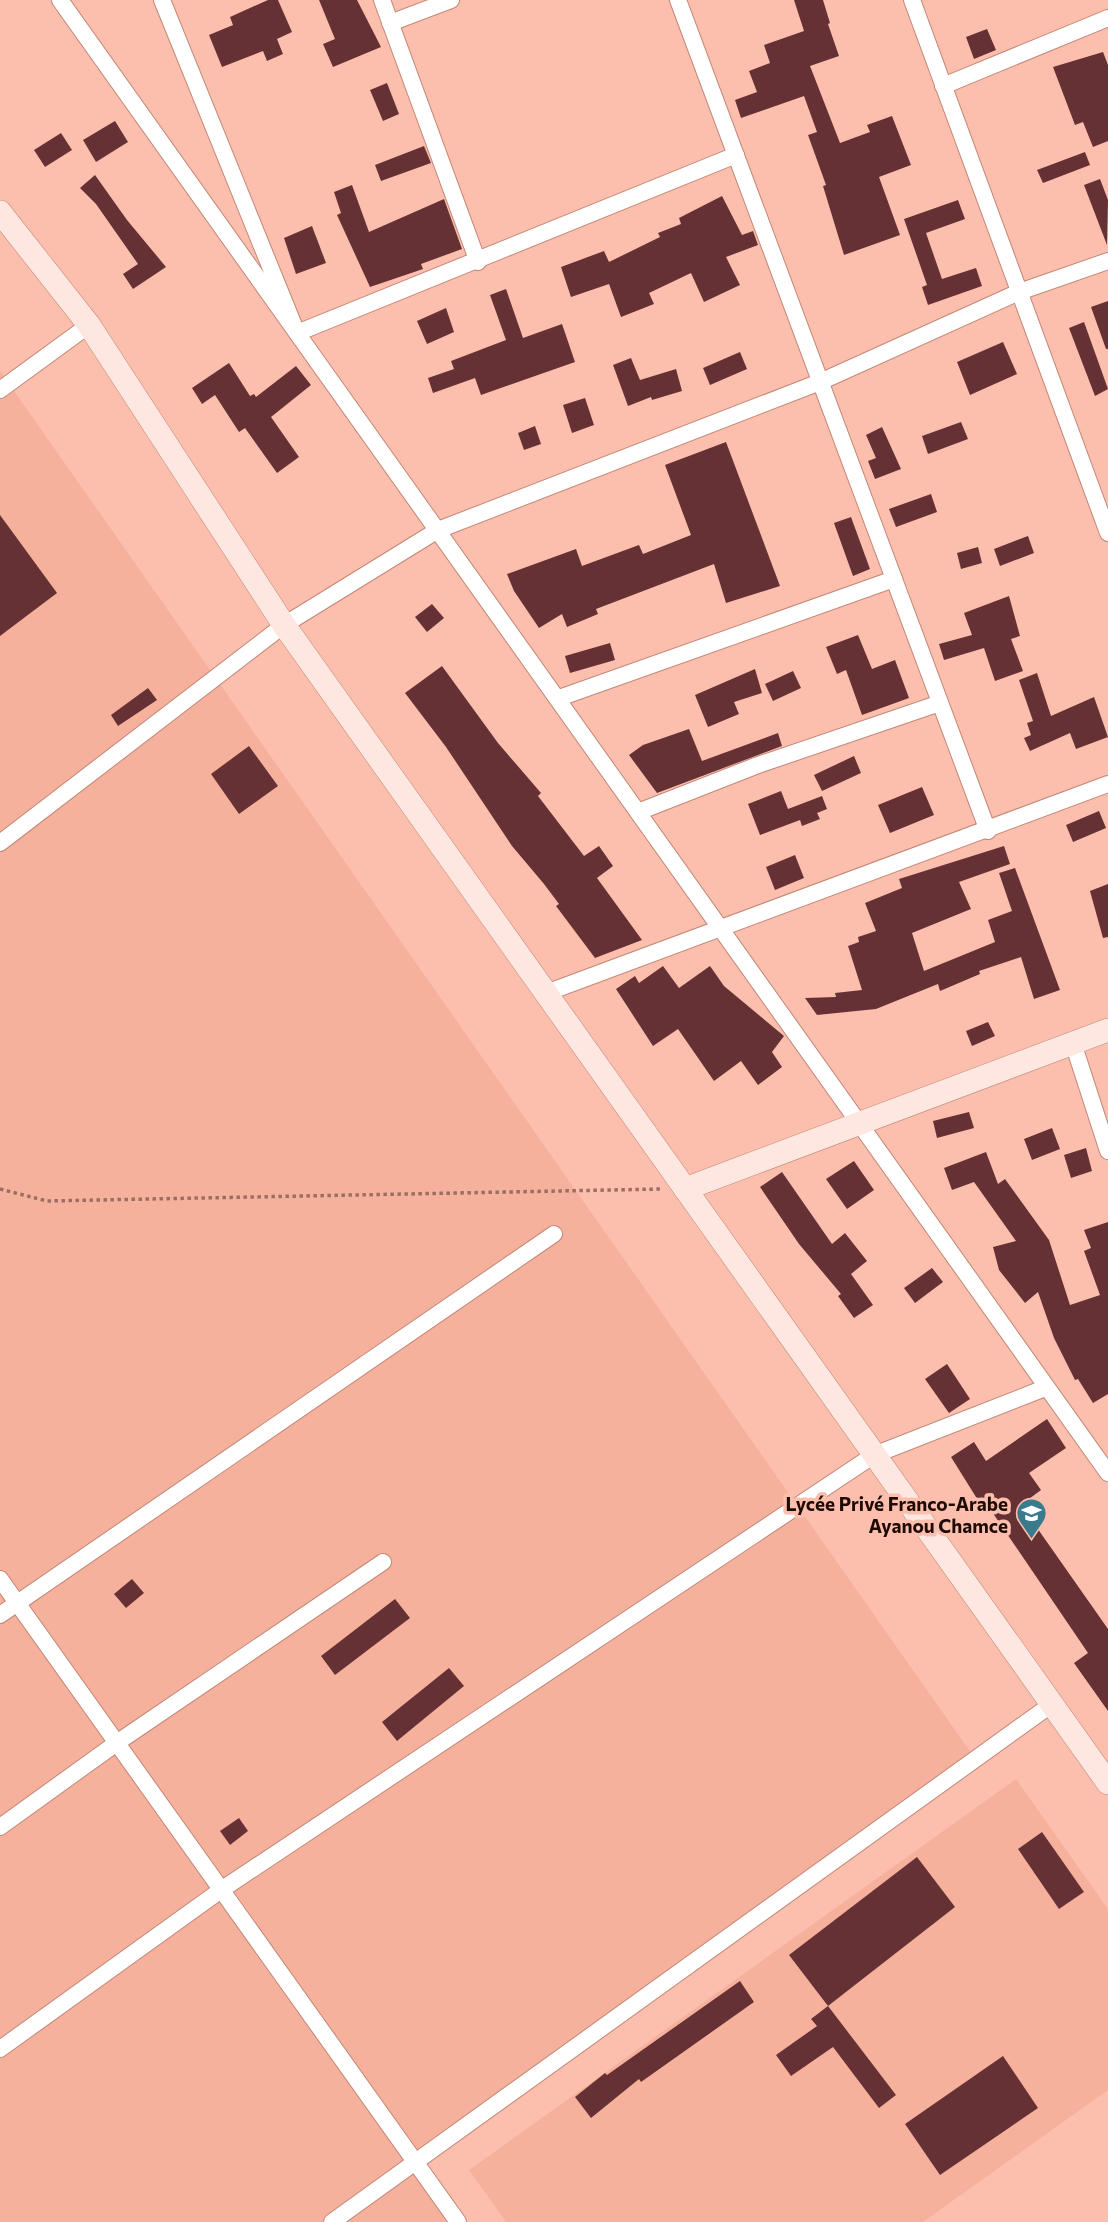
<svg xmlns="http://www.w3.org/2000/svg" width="1108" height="2222" font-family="Commissioner,sans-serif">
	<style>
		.built { fill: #f6b19d }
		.building { fill: #663135 }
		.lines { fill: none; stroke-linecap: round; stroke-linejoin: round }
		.street-casing { stroke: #c28776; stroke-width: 18 }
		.secondary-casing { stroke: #c28776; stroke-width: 24 }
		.path { stroke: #9a6f62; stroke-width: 3.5; stroke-dasharray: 3.5 3.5; stroke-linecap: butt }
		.street { stroke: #fff; stroke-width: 16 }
		.secondary { stroke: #fde7e0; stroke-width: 23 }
		.labels { text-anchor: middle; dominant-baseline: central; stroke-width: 7; stroke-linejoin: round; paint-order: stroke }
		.poi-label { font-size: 19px; font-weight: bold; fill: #1f0b05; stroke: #fdbfad; text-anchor: end }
	</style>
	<rect width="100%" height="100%" fill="#fdbfad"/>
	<g class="built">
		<polygon points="0,371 974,1757 416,2162 458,2222 0,2222"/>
		<polygon points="1016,1779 1108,1909 1108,2090 923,2222 506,2222 469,2170"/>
	</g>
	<g class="building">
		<polygon points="268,0 278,0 292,32 277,39 283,54 267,61 263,51 222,67 209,35 233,25 230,17"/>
		<polygon points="319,0 357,0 381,47 333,67 323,44 335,39"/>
		<polygon points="794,0 823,0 830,23 828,24 839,56 810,66 840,143 870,132 867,125 892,116 911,165 879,177 900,235 844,255 823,186 826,185 808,135 817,132 804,96 741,118 735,100 757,92 749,71 770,63 764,45 804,31"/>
		<polygon points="987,29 996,50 974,59 966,37"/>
		<polygon points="1103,52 1108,65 1108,141 1093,147 1083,122 1075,125 1053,67"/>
		<polygon points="387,83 399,114 383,121 370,90"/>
		<polygon points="115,121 128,142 96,162 83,140"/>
		<polygon points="61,133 72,150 45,167 34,150"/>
		<polygon points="424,146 431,163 381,181 375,165"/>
		<polygon points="1085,152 1090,165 1043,183 1037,170"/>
		<polygon points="95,175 127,220 166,267 133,289 123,274 138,264 96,204 80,188"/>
		<polygon points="1100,179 1108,200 1107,245 1084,185"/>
		<polygon points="352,185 369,232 444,199 462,249 421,264 423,269 370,287 337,215 341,213 334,192"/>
		<polygon points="722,196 742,235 753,231 758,245 726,257 740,285 704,302 691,273 649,293 654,304 621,317 609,284 571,297 561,267 604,251 609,262 660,237 658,233 681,224 679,218"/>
		<polygon points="958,200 965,219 926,233 942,279 976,268 982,286 928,305 922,287 927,285 904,219"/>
		<polygon points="312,226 326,263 296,274 284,238"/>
		<polygon points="506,289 523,338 562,324 575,362 481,395 475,378 433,393 428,378 454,369 451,361 506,340 490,295"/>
		<polygon points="1108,301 1108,349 1106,349 1091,307"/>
		<polygon points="446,308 454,332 427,344 417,321"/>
		<polygon points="1084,322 1108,389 1095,396 1069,328"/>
		<polygon points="1003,342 1017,374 970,395 957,362"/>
		<polygon points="740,352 747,369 710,385 703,368"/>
		<polygon points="631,358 640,380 676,369 682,391 652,400 651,397 628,406 613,365"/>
		<polygon points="229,363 250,396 254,394 256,397 296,366 311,385 271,417 299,457 277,473 245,428 239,432 215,395 202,404 192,388"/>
		<polygon points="585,398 594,425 572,433 563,405"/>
		<polygon points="961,422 968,439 928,454 922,436"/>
		<polygon points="535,426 541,444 524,450 518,433"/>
		<polygon points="882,427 901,469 875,479 868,461 876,458 866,435"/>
		<polygon points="726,442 780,586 726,603 714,564 596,609 598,614 567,627 562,614 539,628 514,591 507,574 576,549 582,566 639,545 643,554 691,535 665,465"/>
		<polygon points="931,494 937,512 896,527 889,509"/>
		<polygon points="0,515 57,593 0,636"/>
		<polygon points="851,517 870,569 853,576 834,523"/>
		<polygon points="1028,536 1034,553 1000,566 994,549"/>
		<polygon points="978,547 982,563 961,569 957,553"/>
		<polygon points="1009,596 1020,636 1011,639 1023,671 995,681 984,648 944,660 939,644 972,635 964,613"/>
		<polygon points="432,604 444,618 427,632 415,617"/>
		<polygon points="858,635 872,669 895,660 909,698 862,715 846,670 837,674 826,647"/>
		<polygon points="610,643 615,660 570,673 565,656"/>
		<polygon points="442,666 498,743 541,793 538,796 584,856 599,846 613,866 597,878 642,940 595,958 556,906 559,904 544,884 512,846 446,747 405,693"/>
		<polygon points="755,669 762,693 734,702 739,714 708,727 695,695"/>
		<polygon points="793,671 801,688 773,701 765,684"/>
		<polygon points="1037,673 1051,716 1094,697 1108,737 1076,749 1070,733 1030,751 1024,738 1031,735 1027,723 1033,721 1019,680"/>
		<polygon points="148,688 157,700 118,726 111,715"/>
		<polygon points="689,729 702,761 778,733 782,746 657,793 629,755 643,745"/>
		<polygon points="249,746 278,786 239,814 211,774"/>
		<polygon points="854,756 861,773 822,791 814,775"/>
		<polygon points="922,787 934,815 890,833 878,805"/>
		<polygon points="781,791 788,809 822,796 827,809 817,813 820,819 802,826 800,820 760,835 748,804"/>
		<polygon points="1099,811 1106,828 1073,842 1066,825"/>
		<polygon points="1004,846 1010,864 959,882 971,909 912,933 924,971 995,942 988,920 1012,911 999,873 1015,868 1060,990 1034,999 1021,957 979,971 980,974 940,991 938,984 876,1009 817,1015 805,998 836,997 835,993 862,990 848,946 859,942 858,937 876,931 865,903 902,888 899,879"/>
		<polygon points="795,855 804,878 775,890 766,867"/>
		<polygon points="1108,884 1108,937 1103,938 1090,891"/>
		<polygon points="663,966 679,988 710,966 724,986 784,1036 772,1052 782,1067 758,1085 741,1061 714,1081 678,1029 653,1046 616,989 635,976 639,983"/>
		<polygon points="988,1022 995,1036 972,1046 966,1031"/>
		<polygon points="969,1112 974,1128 937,1138 933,1121"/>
		<polygon points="1052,1128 1060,1149 1032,1160 1024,1139"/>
		<polygon points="1086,1148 1092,1171 1071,1178 1064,1155"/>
		<polygon points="986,1152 998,1184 1005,1179 1049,1240 1070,1305 1100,1295 1084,1251 1091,1248 1084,1230 1108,1222 1108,1394 1093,1403 1078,1379 1075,1380 1054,1338 1038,1292 1025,1303 999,1270 993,1247 1016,1241 974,1182 952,1190 944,1168"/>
		<polygon points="854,1161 874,1190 847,1209 826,1179"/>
		<polygon points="782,1172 832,1244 845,1233 867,1261 851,1274 873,1305 854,1318 838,1296 841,1294 799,1244 760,1187"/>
		<polygon points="932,1268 943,1282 915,1303 904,1288"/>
		<polygon points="947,1364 970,1399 949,1413 925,1379"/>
		<polygon points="1047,1419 1066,1448 1029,1473 1041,1490 1021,1505 1108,1629 1108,1711 1074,1663 1088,1653 986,1503 981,1505 951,1457 974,1442 986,1461"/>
		<polygon points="132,1579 144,1593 126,1608 114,1594"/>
		<polygon points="395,1599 410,1618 335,1675 321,1656"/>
		<polygon points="449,1668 464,1686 397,1741 382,1722"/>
		<polygon points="239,1818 248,1831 230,1845 220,1831"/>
		<polygon points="1042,1832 1084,1892 1059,1909 1018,1849"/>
		<polygon points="917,1857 955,1907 828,2006 789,1955"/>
		<polygon points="740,1981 754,2002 641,2082 639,2079 591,2118 575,2097 605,2073 607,2075"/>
		<polygon points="828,2006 896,2095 879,2108 833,2047 791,2076 776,2055 817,2026 811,2019"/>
		<polygon points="1003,2056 1038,2108 940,2175 905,2124"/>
	</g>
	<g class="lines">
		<defs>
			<g id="street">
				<polyline points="60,0 1108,1473"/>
				<polyline points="162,0 297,333 736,155"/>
				<polyline points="382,0 478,262"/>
				<polyline points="678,0 988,831"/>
				<polyline points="912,0 1108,533"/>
				<polyline points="390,23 451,0"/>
				<polyline points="943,86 1108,18"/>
				<polyline points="0,390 89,325"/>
				<polyline points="559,698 894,579"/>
				<polyline points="638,812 758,765 940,703"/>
				<polyline points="0,843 284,625 438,530 820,382 1019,292 1108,261"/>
				<polyline points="546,993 1108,784"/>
				<polyline points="1073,1043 1108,1151"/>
				<polyline points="0,1579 458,2222"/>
				<polyline points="0,1615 554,1234"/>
				<polyline points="0,1827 118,1742 383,1562"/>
				<polyline points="0,2049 221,1890 874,1455 1045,1388"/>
				<polyline points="332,2222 1052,1704"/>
			</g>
			<g id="secondary">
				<polyline points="0,212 89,325 284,625 1108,1783"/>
				<polyline points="685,1189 1108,1030"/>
			</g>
		</defs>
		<use href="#street" class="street-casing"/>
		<use href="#secondary" class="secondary-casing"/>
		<polyline class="path" points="0,1189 47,1201 661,1189"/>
		<use href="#street" class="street"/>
		<use href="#secondary" class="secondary"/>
	</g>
	<defs>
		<symbol id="school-pin" viewBox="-11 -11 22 30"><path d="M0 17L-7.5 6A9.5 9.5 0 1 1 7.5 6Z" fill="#387b8c" stroke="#fdbfad"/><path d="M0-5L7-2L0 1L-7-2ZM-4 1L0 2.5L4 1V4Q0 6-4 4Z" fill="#fff"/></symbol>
	</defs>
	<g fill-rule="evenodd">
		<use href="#school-pin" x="1014" y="1496" width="35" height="47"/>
	</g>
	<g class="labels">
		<g class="poi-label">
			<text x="1008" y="1503">Lycée Privé Franco-Arabe<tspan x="1008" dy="22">Ayanou Chamce</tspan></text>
		</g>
	</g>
</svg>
